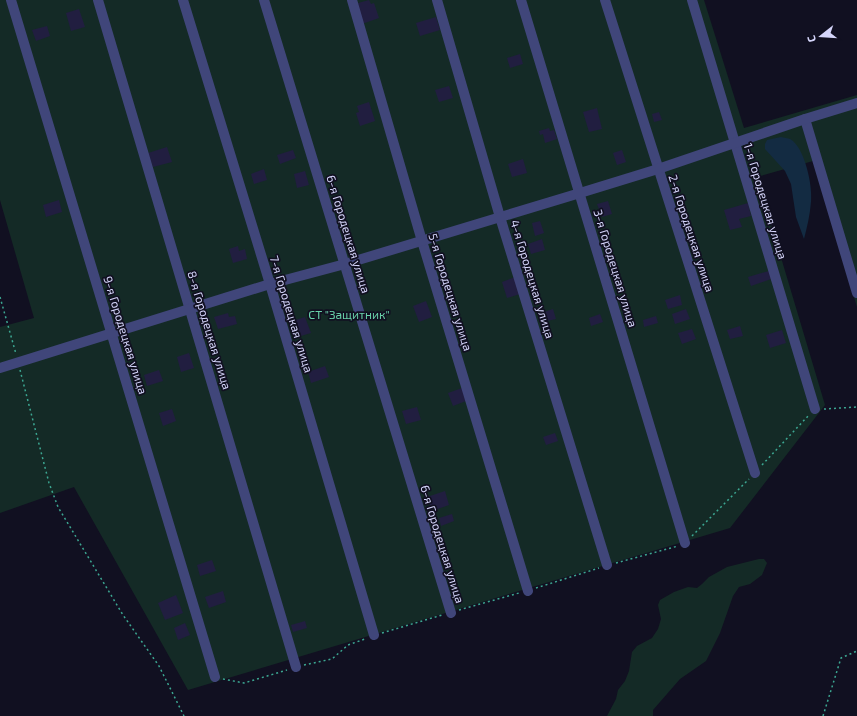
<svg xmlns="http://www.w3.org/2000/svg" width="857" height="716" font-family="'Exo 2',sans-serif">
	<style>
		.green { fill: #142a26 }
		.water { fill: #132b42 }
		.building { fill: #211e40 }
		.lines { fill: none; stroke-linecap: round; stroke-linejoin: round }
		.path { stroke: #3ca792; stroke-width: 1.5; stroke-dasharray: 2 3; stroke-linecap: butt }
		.minor { stroke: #40467a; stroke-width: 10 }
		.labels { text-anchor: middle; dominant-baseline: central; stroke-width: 3.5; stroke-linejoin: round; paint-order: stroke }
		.street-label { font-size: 12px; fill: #d5d5fa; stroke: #111021 }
		.park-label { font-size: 12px; fill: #69d2aa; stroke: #111021 }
	</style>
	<rect width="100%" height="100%" fill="#111021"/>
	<g class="green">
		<polygon points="0,0 704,0 744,128 857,95 857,307 813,161 757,177 825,405 730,528 188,690 74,487 0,513 0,327 34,318 0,200"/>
		<polygon points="759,559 764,559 767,563 762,575 750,584 739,587 733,596 720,633 706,661 680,679 653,710 653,716 607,716 616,699 618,690 625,681 629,671 632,652 637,646 652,638 658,629 661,619 658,605 660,600 674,592 688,587 697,588 702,584 709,577 727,567"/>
	</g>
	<path class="water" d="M781,137C784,138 788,138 790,139C805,147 813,187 811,202C810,215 807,227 804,239L796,217L791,184L785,171L765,149V144L767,140Z"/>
	<g class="building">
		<polygon points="369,0 371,4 374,3 379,18 362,24 358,3"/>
		<polygon points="79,9 85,27 71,31 66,13"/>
		<polygon points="436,17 440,30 420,36 416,23"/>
		<polygon points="47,26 50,36 36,41 32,30"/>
		<polygon points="520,54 523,64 510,68 507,58"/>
		<polygon points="449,86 453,98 439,102 435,90"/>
		<polygon points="369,102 375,121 360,126 356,113 359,112 357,106"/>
		<polygon points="597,108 602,129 589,132 583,112"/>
		<polygon points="659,112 662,120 654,122 652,114"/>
		<polygon points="549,128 550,131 554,130 557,139 545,143 543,134 540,135 539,131"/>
		<polygon points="167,147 172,162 153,167 148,153"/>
		<polygon points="293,150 296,158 280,164 277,155"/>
		<polygon points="622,150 626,162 617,165 613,153"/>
		<polygon points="523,159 527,173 512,177 508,164"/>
		<polygon points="264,169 267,180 254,184 251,174"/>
		<polygon points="305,171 309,185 297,188 294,174"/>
		<polygon points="59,200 62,212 46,217 43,205"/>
		<polygon points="608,201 612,214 602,217 597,204"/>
		<polygon points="748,203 751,216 739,219 742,227 730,230 724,210"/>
		<polygon points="540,221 544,233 535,236 532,223"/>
		<polygon points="542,239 545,250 531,254 528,244"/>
		<polygon points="238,246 239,251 245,249 247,259 233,263 229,249"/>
		<polygon points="772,270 774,278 751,286 748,277"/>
		<polygon points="515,277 520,294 507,298 502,282"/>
		<polygon points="680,295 682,305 668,309 665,300"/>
		<polygon points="426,301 432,317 419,322 413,306"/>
		<polygon points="553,309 556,319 547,321 544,312"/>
		<polygon points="686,309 690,319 675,324 672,314"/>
		<polygon points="228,313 229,317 235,316 237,324 218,329 214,317"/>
		<polygon points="600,314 603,322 591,326 589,318"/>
		<polygon points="656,316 658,323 644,327 643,320"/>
		<polygon points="305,317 311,333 294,338 289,322"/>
		<polygon points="740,326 743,336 730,339 727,330"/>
		<polygon points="692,329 696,339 682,344 678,333"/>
		<polygon points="782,330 786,343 770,348 766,335"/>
		<polygon points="189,353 194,368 181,372 177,357"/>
		<polygon points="325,366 329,377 311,383 308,372"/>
		<polygon points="159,370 163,381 147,386 144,375"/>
		<polygon points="462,388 466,401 453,406 448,393"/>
		<polygon points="417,407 421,420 406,424 402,411"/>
		<polygon points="172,409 176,421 163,426 159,413"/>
		<polygon points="555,433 558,441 546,445 543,437"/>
		<polygon points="445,491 449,505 432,511 427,497"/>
		<polygon points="452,514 454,521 441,526 439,518"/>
		<polygon points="212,560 216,571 200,576 197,565"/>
		<polygon points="223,591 226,602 209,608 205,597"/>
		<polygon points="176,595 183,613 165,620 158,603"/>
		<polygon points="305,621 307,628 293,632 291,625"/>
		<polygon points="185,623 190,635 178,640 174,628"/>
	</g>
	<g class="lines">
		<g class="path">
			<polyline points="0,297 16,354"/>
			<polyline points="20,370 49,483 58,507 123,615 159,666 184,716"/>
			<polyline points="824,409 857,407"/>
			<polyline points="762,465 809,415"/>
			<polyline points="692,536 749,479"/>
			<polyline points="616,563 678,546"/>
			<polyline points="536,588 599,568"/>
			<polyline points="459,610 519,593"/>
			<polyline points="382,633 442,615"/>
			<polyline points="304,665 332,659 348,645 365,639"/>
			<polyline points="223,679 244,683 287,670"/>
			<polyline points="823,716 841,658 857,651"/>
		</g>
		<g class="minor">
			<polyline points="11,0 215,677"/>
			<polyline points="98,0 296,667"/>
			<polyline points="183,0 270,284 374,635"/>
			<polyline points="264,0 451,613"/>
			<polyline points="352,0 422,241 528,591"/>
			<polyline points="437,0 500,217 607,565"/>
			<polyline points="521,0 685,543"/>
			<polyline points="605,0 755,473"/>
			<polyline points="692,0 815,409"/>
			<polyline points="805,119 857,293"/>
			<polyline points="0,368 270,284 345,264 580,193 658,169 805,119 857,103"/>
		</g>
	</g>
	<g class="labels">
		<g class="street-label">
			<text transform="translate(766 201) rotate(73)">1-я Городецкая улица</text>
			<text transform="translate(692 233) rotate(72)">2-я Городецкая улица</text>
			<text transform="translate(349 234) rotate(73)">6-я Городецкая улица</text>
			<text transform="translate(616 268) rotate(73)">3-я Городецкая улица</text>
			<text transform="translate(533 279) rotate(73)">4-я Городецкая улица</text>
			<text transform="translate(451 292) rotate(73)">5-я Городецкая улица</text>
			<text transform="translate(292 314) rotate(73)">7-я Городецкая улица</text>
			<text transform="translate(210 330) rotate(73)">8-я Городецкая улица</text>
			<text transform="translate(126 335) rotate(73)">9-я Городецкая улица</text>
			<text transform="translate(443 544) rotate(73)">6-я Городецкая улица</text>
		</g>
		<g class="park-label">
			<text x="349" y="314">СТ "Защитник"</text>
		</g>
	</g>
	<g transform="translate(821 36) rotate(253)" stroke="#111021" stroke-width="3" paint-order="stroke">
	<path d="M0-3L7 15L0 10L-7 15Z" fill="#d5d5fa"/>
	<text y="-6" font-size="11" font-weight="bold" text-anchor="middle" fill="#d5d5fa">С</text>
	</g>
</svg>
